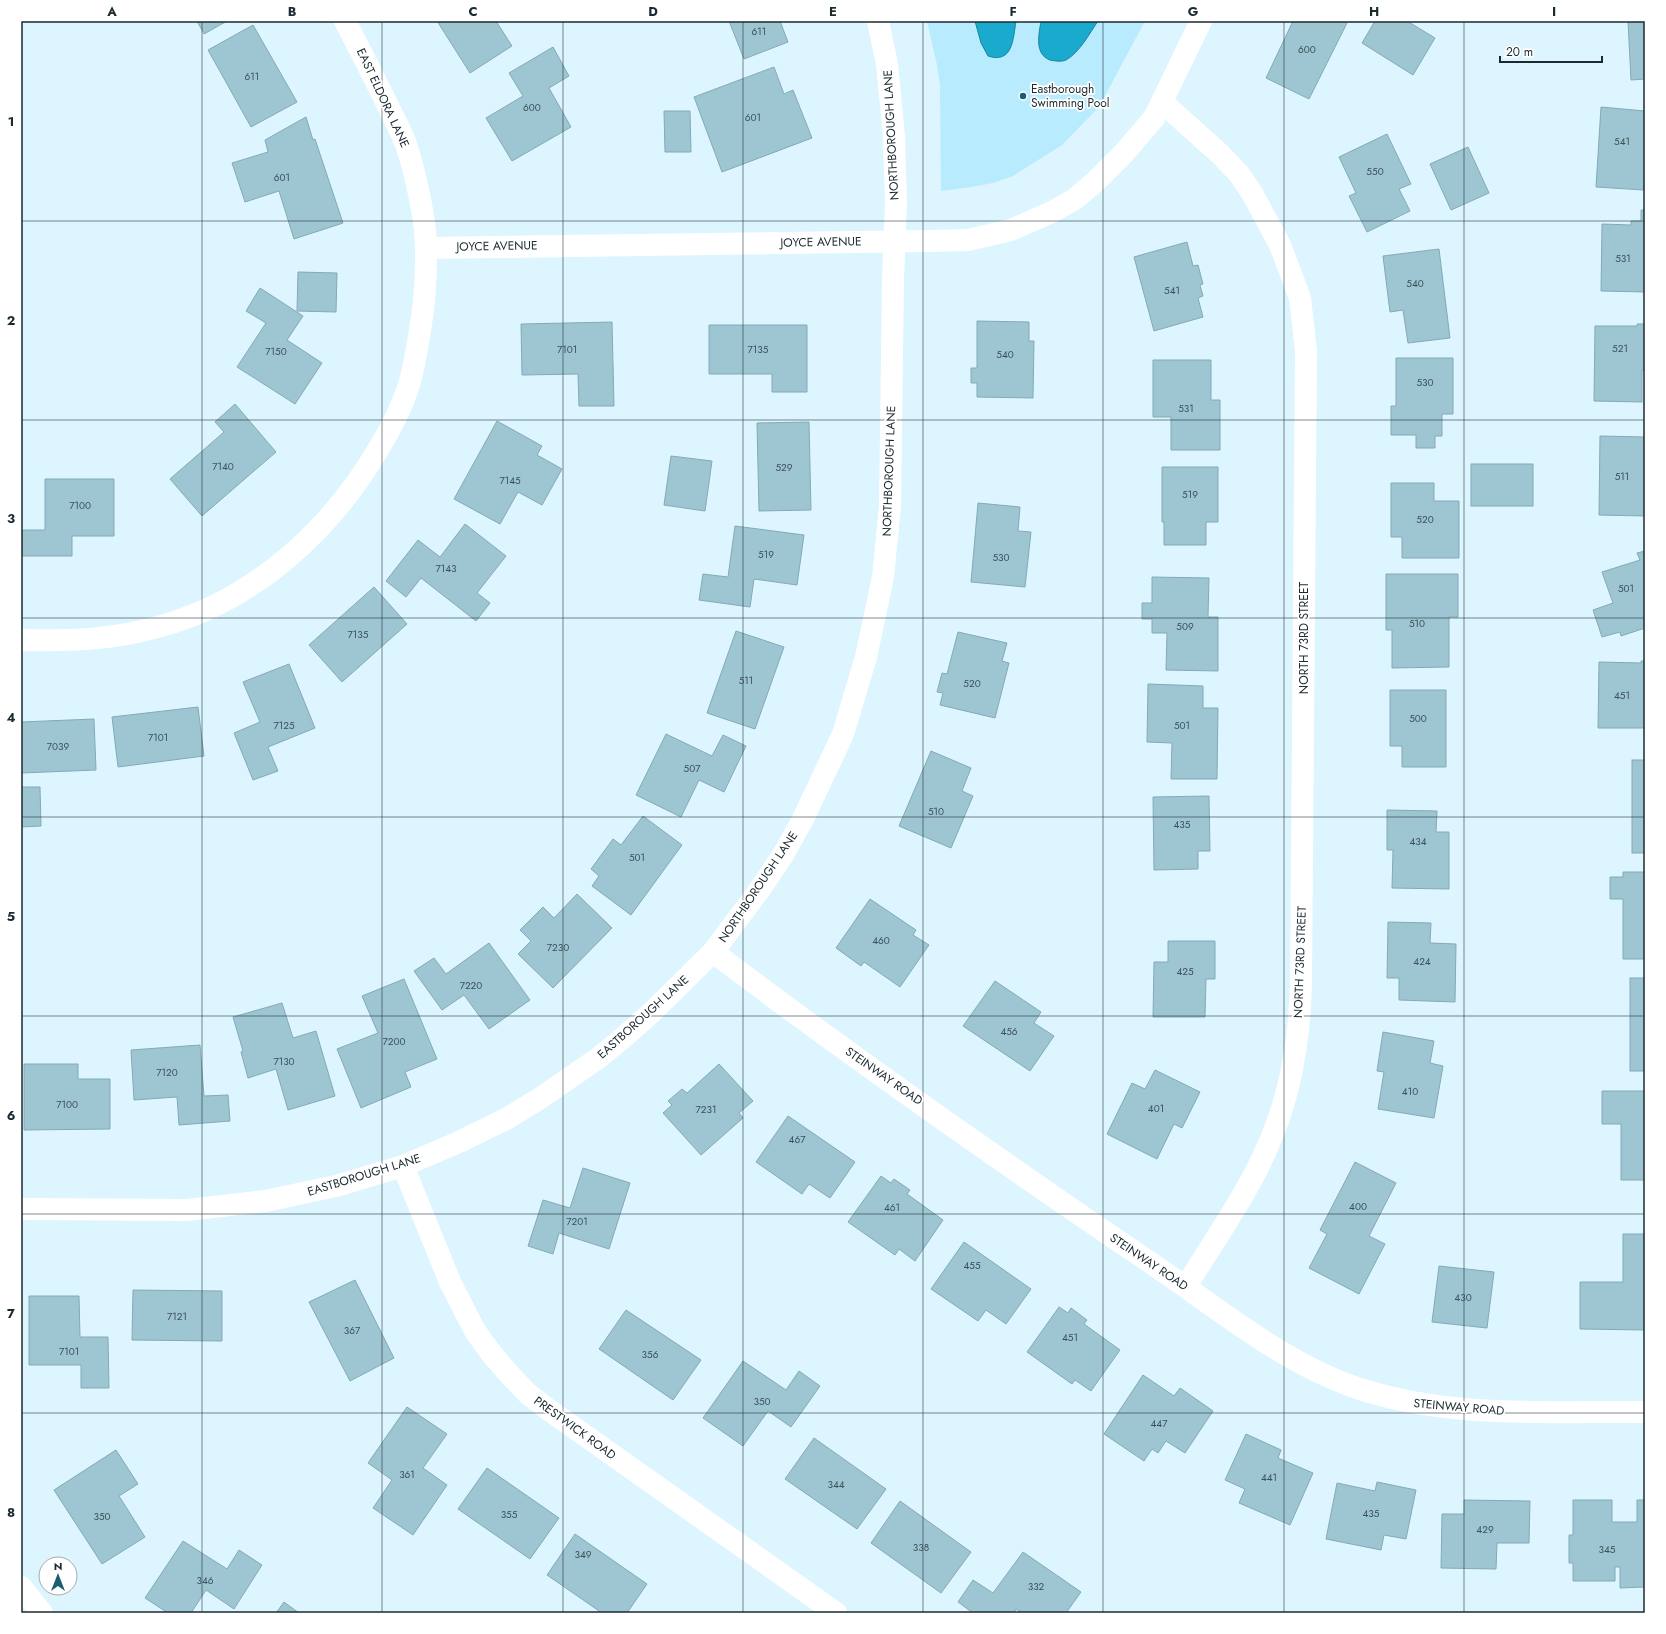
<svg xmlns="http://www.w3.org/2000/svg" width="1666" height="1634" font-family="Jost,sans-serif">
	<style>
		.green { fill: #b7ebfd }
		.water { fill: #1aaace; stroke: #1a849f }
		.building { fill: #9dc5d2; stroke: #83aab7 }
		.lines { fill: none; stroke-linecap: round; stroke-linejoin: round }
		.street { stroke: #fff; stroke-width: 22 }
		.grid { fill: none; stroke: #1b2a30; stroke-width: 1; stroke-opacity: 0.55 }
		.poi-dot { fill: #1a5e71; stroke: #fff; stroke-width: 1.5 }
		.labels { text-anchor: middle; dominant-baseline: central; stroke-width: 3.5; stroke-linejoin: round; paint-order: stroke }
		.number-label { font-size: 10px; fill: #3c5158 }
		.poi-label { font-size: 12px; fill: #1b2a30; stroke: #fff; text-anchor: start }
		.street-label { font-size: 12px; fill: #1b2a30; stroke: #fff }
		.neatline { fill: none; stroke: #1b2a30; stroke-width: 1.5 }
		.grid-label { font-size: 13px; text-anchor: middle; font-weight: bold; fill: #1b2a30 }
	</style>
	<rect width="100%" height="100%" fill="#ddf5fe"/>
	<polygon class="green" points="927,21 1145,21 1099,107 1062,145 1013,176 993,183 971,187 941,191 940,85 937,65"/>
	<g class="water">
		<path d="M975,21H1016C1013,39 1013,64 988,56L981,43Z"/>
		<path d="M1041,21H1098C1089,34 1080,52 1066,60C1061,62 1055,61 1050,60C1034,54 1039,34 1041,21Z"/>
	</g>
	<g class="building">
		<polygon points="197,21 227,21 204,34"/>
		<polygon points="437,21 496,21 512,46 470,73"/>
		<polygon points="729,21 780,21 788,42 744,59"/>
		<polygon points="1293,21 1348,21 1309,99 1266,78"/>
		<polygon points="1375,21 1407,21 1435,38 1413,75 1362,43"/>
		<polygon points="1628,21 1645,21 1645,79 1631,80"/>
		<polygon points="253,25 297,102 251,127 208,50"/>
		<polygon points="553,47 569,76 549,88 571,127 512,161 486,118 523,96 509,73"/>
		<polygon points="774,67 784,94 793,90 812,138 722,172 694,97"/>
		<polygon points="1601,107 1645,111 1644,190 1596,187"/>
		<polygon points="664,111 690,111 691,152 665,152"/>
		<polygon points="306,117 313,140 315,139 343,223 294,239 279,191 245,202 232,163 268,152 265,140"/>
		<polygon points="1387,134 1411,184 1399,189 1410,211 1367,232 1349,196 1356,193 1339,157"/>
		<polygon points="1468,147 1489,193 1451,210 1430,164"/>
		<polygon points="1641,210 1645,210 1645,292 1601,291 1602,224 1631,225 1631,221 1641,221"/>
		<polygon points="1187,242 1193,266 1198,265 1203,284 1200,285 1203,296 1198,298 1203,317 1154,331 1134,257"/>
		<polygon points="1439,249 1450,338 1408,343 1403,310 1390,312 1383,256"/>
		<polygon points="298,272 337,273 336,312 297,311"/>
		<polygon points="260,288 303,316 287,340 322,363 295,404 237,367 266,323 246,311"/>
		<polygon points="977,321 1029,322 1029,341 1034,341 1033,398 977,397 977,383 971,383 971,368 977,368"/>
		<polygon points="612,322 614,406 579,406 578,374 522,375 521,324"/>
		<polygon points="1637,324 1645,324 1645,370 1642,370 1642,402 1594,401 1595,326 1637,326"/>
		<polygon points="709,325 807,325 807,392 772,392 772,374 709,374"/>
		<polygon points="1396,358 1453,358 1453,414 1442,414 1442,436 1435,436 1435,448 1416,448 1416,435 1391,435 1391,406 1396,406"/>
		<polygon points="1153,360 1211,360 1211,400 1220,400 1220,450 1171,450 1171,417 1153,417"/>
		<polygon points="235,404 276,452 202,516 170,479 224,432 215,422"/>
		<polygon points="497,421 542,446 537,455 562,469 542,505 518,492 500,524 454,499"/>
		<polygon points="809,422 811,510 759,511 757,423"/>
		<polygon points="1600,436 1645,437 1645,516 1599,515"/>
		<polygon points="671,456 712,461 705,511 664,505"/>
		<rect x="1471" y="464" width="62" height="42"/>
		<polygon points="1162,467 1218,467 1218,522 1206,522 1206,545 1164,545 1164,522 1162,522"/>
		<polygon points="45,479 114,479 114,536 72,536 72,556 22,556 22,530 45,530"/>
		<polygon points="1391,483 1434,483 1434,501 1459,501 1459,558 1402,558 1402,537 1391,537"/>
		<polygon points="978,503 1020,507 1018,531 1031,532 1025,587 971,582"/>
		<polygon points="465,524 506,556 477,593 490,603 476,621 421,578 406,597 386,581 418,540 440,557"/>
		<polygon points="735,526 804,535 797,585 754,579 750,607 699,600 703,574 728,577"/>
		<polygon points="1645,551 1645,628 1621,636 1620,632 1602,637 1593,610 1613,603 1602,572 1640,560 1637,553"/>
		<polygon points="1386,574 1458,574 1458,617 1449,617 1449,667 1392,668 1392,630 1386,630"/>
		<polygon points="1152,577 1209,578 1208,617 1218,617 1218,671 1166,670 1167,633 1152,633 1152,619 1142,619 1142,603 1152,603"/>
		<polygon points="374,587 407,624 342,682 309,645"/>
		<polygon points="736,631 784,647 755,729 707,713"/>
		<polygon points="958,632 1007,643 1002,661 1009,663 995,718 940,705 943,693 937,692 942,673 947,674"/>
		<polygon points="1641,661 1645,661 1645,728 1598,728 1599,662 1641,663"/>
		<polygon points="289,664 315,728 268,747 278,771 253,780 234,733 260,722 243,682"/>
		<polygon points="1148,684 1203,686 1203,708 1218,708 1217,779 1171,779 1172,743 1147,742"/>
		<polygon points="1390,690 1446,690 1446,767 1402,767 1402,746 1390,746"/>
		<polygon points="198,707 204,756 118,767 112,717"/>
		<polygon points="94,719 96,770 21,773 21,722"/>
		<polygon points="666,734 712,756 723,735 746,746 724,792 699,780 681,817 636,795"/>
		<polygon points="931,751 971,768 962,791 973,796 951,848 899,826"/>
		<rect x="1632" y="760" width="13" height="93"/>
		<polygon points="21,787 40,787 41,826 21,827"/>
		<polygon points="1209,796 1210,851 1198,851 1198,869 1154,870 1153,797"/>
		<polygon points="1387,810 1437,811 1436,832 1449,832 1449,889 1392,888 1393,850 1387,850"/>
		<polygon points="643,816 682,845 631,915 592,886 599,876 591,869 613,839 621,845"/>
		<polygon points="1623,872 1645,872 1645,959 1623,959 1623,899 1610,899 1610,877 1623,877"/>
		<polygon points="577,894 612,928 553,988 518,954 531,941 520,930 543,907 554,918"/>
		<polygon points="870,899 916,930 913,935 929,945 900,987 864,962 861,966 836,948"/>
		<polygon points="1388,922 1431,923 1430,943 1456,944 1455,1002 1399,1000 1399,978 1387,978"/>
		<polygon points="1168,941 1215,941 1215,979 1206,979 1205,1017 1153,1017 1154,962 1168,962"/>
		<polygon points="489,943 530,1000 489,1029 464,995 442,1010 414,971 434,958 446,974"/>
		<rect x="1630" y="978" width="15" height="93"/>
		<polygon points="404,979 437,1059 405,1072 411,1087 361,1108 337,1049 378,1033 362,996"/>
		<polygon points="995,981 1041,1012 1034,1023 1054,1036 1030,1071 963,1026"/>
		<polygon points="282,1003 293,1038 316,1031 335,1096 288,1110 276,1069 248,1078 241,1052 243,1051 233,1017"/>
		<polygon points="1383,1032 1434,1041 1430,1063 1443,1066 1434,1118 1378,1109 1384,1072 1377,1071"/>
		<polygon points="200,1045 204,1096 228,1095 230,1121 179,1125 177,1097 134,1100 131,1050"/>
		<polygon points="24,1064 78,1064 78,1079 110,1079 110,1129 24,1130"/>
		<polygon points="719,1064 753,1101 739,1113 743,1118 701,1155 663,1113 672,1105 668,1101 682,1089 687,1093"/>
		<polygon points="1155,1070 1200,1092 1182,1128 1174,1124 1157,1159 1107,1134 1132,1083 1145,1089"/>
		<polygon points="1602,1091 1645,1091 1645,1180 1621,1180 1621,1124 1602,1124"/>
		<polygon points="788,1116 855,1162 830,1198 809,1184 802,1194 756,1162"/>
		<polygon points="1355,1162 1396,1183 1369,1236 1385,1244 1359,1294 1309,1268 1327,1234 1320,1230"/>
		<polygon points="583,1168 630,1183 609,1249 559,1233 553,1254 528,1246 543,1200 570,1208"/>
		<polygon points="881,1176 891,1183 894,1179 910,1190 907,1194 943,1220 915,1261 899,1249 895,1255 848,1222"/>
		<polygon points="1623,1234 1645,1234 1645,1330 1580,1329 1580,1282 1623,1282"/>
		<polygon points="964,1242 1031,1289 1006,1324 986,1310 978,1321 931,1289"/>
		<polygon points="1439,1266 1494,1272 1487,1328 1432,1322"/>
		<polygon points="355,1280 394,1358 350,1381 309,1302"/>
		<polygon points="133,1290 222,1291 222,1341 132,1340"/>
		<polygon points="29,1296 79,1296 80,1337 108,1337 109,1388 81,1388 81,1365 29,1365"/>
		<polygon points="1059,1307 1068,1313 1071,1308 1087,1320 1084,1324 1120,1350 1091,1391 1075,1380 1072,1384 1027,1352"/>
		<polygon points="626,1310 701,1360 673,1400 599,1349"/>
		<polygon points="743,1361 786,1390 799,1371 820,1386 791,1427 768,1411 743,1446 703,1418"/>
		<polygon points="1143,1375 1174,1396 1180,1388 1213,1411 1185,1453 1166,1441 1158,1453 1152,1449 1144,1461 1104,1434"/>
		<polygon points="407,1407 447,1434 423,1468 447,1485 413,1535 373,1508 392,1480 368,1463"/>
		<polygon points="1246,1434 1281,1450 1278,1458 1313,1473 1290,1525 1239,1503 1245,1489 1225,1480"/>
		<polygon points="814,1438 886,1489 857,1529 785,1479"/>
		<polygon points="116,1450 138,1484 119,1496 145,1537 102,1564 54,1490"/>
		<polygon points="487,1468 559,1518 530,1559 458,1509"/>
		<polygon points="1377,1482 1416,1490 1406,1539 1384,1535 1381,1550 1326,1539 1337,1483 1375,1491"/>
		<polygon points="1464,1500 1530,1501 1529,1543 1497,1543 1496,1569 1441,1568 1442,1514 1464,1514"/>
		<polygon points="1573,1500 1612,1500 1612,1522 1637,1522 1637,1500 1645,1500 1645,1587 1620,1588 1620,1567 1615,1567 1615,1581 1573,1581 1573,1563 1569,1563 1569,1535 1573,1535"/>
		<polygon points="900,1501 971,1552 941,1593 871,1543"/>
		<polygon points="575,1534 647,1584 627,1613 602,1613 547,1575"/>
		<polygon points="183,1541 227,1569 239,1550 262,1565 234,1609 206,1590 191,1613 168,1613 145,1598"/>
		<polygon points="1023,1552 1081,1592 1066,1613 1022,1613 1016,1609 1014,1613 973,1613 958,1602 973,1580 993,1593"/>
		<polygon points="284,1602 299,1613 276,1613"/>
	</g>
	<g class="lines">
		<g class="street">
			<path d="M1162,102L1221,155L1239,174L1252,193L1280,245L1300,298L1306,351L1301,984C1300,1008 1299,1033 1294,1057C1288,1096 1273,1139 1254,1175C1234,1213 1209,1249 1186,1286"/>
			<polyline points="427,248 931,241 968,240 1011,230 1052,212 1075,199 1095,182 1124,153 1154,118 1201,21"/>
			<path d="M21,640C70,641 114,640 161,626C255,600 331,530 379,448C390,430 401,409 408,388C416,363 419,336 423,310C426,281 428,251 424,222C420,196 414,169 406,144C401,132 395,120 389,108C375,79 360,50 345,21"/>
			<path d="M713,952C856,1060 1003,1163 1151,1263C1216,1307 1283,1363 1357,1388C1450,1419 1549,1411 1645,1412"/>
			<polyline points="403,1166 450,1282 475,1331 491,1353 509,1374 528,1394 549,1410 836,1613"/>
			<polyline points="21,1209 187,1210 265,1201 336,1186 403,1166 459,1142 506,1119 539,1099 597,1059 624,1037 651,1013 713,952 760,889 783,855 803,819 843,734 866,657 883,577 890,506 893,279 896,204 894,136 887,64 878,21"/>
			<polyline points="21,1587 42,1613"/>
		</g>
	</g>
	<path class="grid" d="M202,21V1613M382,21V1613M563,21V1613M743,21V1613M923,21V1613M1103,21V1613M1284,21V1613M1464,21V1613M21,221H1645M21,420H1645M21,618H1645M21,817H1645M21,1016H1645M21,1214H1645M21,1413H1645"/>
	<circle class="poi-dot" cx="1023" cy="96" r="4"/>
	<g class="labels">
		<g class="number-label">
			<text x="759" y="31">611</text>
			<text x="1307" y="49">600</text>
			<text x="252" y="76">611</text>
			<text x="532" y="107">600</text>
			<text x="753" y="117">601</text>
			<text x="1622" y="141">541</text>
			<text x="1375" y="171">550</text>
			<text x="282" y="177">601</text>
			<text x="1623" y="258">531</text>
			<text x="1415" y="283">540</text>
			<text x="1172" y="290">541</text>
			<text x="1620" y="348">521</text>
			<text x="567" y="349">7101</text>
			<text x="758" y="349">7135</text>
			<text x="276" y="351">7150</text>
			<text x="1005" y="354">540</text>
			<text x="1425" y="382">530</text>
			<text x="1186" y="408">531</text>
			<text x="223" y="466">7140</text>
			<text x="784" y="467">529</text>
			<text x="1622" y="476">511</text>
			<text x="510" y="480">7145</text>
			<text x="1190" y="494">519</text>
			<text x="80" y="505">7100</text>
			<text x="1425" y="519">520</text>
			<text x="766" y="554">519</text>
			<text x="1001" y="557">530</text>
			<text x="446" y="568">7143</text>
			<text x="1626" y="588">501</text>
			<text x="1417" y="623">510</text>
			<text x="1185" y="626">509</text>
			<text x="358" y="634">7135</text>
			<text x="746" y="680">511</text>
			<text x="972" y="683">520</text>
			<text x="1622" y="695">451</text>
			<text x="1418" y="718">500</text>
			<text x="284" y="725">7125</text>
			<text x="1182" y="725">501</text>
			<text x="158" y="737">7101</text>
			<text x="58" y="746">7039</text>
			<text x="692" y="768">507</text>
			<text x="936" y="811">510</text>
			<text x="1182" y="824">435</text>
			<text x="1418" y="841">434</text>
			<text x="637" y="857">501</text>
			<text x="881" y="940">460</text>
			<text x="558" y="947">7230</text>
			<text x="1422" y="961">424</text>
			<text x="1185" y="971">425</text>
			<text x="471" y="985">7220</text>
			<text x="1009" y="1031">456</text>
			<text x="394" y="1041">7200</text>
			<text x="284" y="1061">7130</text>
			<text x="167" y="1072">7120</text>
			<text x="1410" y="1091">410</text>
			<text x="67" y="1104">7100</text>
			<text x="1156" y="1108">401</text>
			<text x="706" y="1109">7231</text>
			<text x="797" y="1139">467</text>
			<text x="1358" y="1206">400</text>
			<text x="892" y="1207">461</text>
			<text x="577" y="1221">7201</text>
			<text x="972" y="1265">455</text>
			<text x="1463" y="1297">430</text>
			<text x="177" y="1316">7121</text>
			<text x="352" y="1330">367</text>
			<text x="1070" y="1337">451</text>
			<text x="69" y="1351">7101</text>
			<text x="650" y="1354">356</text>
			<text x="762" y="1401">350</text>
			<text x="1159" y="1423">447</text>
			<text x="407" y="1474">361</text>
			<text x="1269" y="1477">441</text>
			<text x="836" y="1484">344</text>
			<text x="1371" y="1513">435</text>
			<text x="509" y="1514">355</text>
			<text x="102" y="1516">350</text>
			<text x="1485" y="1529">429</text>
			<text x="921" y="1547">338</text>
			<text x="1607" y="1549">345</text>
			<text x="583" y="1554">349</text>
			<text x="205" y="1580">346</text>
			<text x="1036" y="1586">332</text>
		</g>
		<g class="poi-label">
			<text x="1031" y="89">Eastborough<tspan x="1031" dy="14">Swimming Pool</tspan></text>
		</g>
		<g class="street-label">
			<text transform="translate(383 98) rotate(65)">EAST ELDORA LANE</text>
			<text transform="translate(891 135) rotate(-93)">NORTHBOROUGH LANE</text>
			<text transform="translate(821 242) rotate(-1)">JOYCE AVENUE</text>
			<text transform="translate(497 246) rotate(-1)">JOYCE AVENUE</text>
			<text transform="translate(889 471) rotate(-88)">NORTHBOROUGH LANE</text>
			<text transform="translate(1304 638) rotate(-90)">NORTH 73RD STREET</text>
			<text transform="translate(758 887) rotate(-56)">NORTHBOROUGH LANE</text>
			<text transform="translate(1300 962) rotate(-88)">NORTH 73RD STREET</text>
			<text transform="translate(643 1017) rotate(-42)">EASTBOROUGH LANE</text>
			<text transform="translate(884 1076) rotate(35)">STEINWAY ROAD</text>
			<text transform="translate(364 1175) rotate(-17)">EASTBOROUGH LANE</text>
			<text transform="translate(1149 1262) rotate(34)">STEINWAY ROAD</text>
			<text transform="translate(1459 1407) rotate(5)">STEINWAY ROAD</text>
			<text transform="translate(575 1428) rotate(36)">PRESTWICK ROAD</text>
		</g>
	</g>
	<rect width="1666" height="1634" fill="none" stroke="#ffffff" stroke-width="44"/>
	<g transform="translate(58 1576)"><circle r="19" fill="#ffffff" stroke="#a4aaac"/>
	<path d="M0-3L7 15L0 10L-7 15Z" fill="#1a5e71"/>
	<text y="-6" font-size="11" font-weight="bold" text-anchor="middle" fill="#1b2a30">N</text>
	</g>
	<path d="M1500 56v6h102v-6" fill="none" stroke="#1b2a30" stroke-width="2"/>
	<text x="1506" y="56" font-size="12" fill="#1b2a30" stroke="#ffffff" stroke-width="3" paint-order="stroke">20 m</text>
	<rect x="22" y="22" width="1622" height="1590" class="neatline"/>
	<g class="grid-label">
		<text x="112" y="16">A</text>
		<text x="292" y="16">B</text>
		<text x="473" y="16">C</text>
		<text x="653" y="16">D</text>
		<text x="833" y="16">E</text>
		<text x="1013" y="16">F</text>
		<text x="1193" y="16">G</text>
		<text x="1374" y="16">H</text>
		<text x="1554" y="16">I</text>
		<text x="11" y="126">1</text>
		<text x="11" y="325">2</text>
		<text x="11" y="523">3</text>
		<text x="11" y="722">4</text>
		<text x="11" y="921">5</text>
		<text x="11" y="1120">6</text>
		<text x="11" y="1318">7</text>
		<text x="11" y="1517">8</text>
	</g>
</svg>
